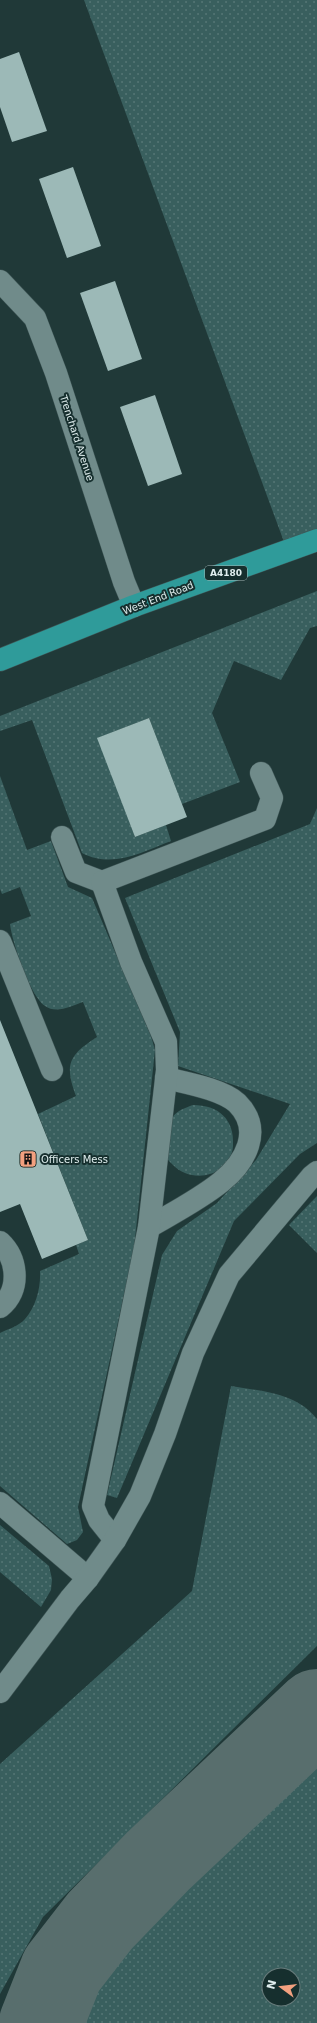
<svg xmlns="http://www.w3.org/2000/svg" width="317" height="2023" font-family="'DejaVu Sans',sans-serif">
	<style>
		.grass { fill: url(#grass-dots); fill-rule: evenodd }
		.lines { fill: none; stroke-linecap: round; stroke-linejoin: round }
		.taxiway { stroke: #586e6d; stroke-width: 84 }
		.building { fill: #9cb9b7 }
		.minor-casing { stroke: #3f5656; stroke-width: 23 }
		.major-casing { stroke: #3f5656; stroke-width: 23 }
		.minor { stroke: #708b8a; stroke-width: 22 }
		.major { stroke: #2f9b9a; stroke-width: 22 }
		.labels { text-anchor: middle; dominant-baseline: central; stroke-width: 4; stroke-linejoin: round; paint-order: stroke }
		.shield { fill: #162f2e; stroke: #a3b5b4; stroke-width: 1 }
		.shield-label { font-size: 9px; font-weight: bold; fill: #e0eeee }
		.street-label { font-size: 10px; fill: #e0eeee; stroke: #162f2e }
		.poi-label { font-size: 10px; fill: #e0eeee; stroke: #162f2e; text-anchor: start }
	</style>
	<defs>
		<pattern id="grass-dots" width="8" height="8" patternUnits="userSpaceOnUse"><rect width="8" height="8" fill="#395f5e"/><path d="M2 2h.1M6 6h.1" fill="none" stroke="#557675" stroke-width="1.8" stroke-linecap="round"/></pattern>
	</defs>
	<rect width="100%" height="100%" fill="#203938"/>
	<g class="grass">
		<polygon points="84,0 317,0 317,539 287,550"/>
		<path d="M317,591V626L310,628L281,680L234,661L212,713L240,782L182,804L149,718L98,738L135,837L166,825L171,841C142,852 113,869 82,853L32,720L0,731V716Z"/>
		<path d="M0,776L27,850L51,841L68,887L92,898L151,1036L155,1050L134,1248L78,1507L83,1532L77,1540L67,1544L0,1486V1333C8,1329 19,1326 25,1319C36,1307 41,1287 40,1271L79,1254L76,1245L88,1240L38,1114L76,1096C64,1064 69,1055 97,1037L83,1002C72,1006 56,1014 45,1006C30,996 12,942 10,924L31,916L20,887L2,894L0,889Z"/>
		<polygon points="317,808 317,1143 300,1154 234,1221 117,1498 107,1495 162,1255 177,1231 217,1203 256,1160 290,1104 178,1066 180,1032 125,898 310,824"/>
		<path d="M193,1105C218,1105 235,1119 233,1146C231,1176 192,1185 173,1165C170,1162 165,1157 164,1153C163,1147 167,1138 168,1132C171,1114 176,1111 193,1105Z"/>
		<polygon points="317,1196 317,1253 289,1225"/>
		<path d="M231,1386C261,1391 297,1393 317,1419V1646L43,1917L0,1994V1764L192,1591Z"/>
		<polygon points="0,1525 49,1566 52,1579 51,1590 41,1607 0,1572"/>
		<path d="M317,1763V2023H81L96,1978ZM269,1975H293V1999H269Z"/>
	</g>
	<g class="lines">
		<polyline class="taxiway" points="41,2023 62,1970 100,1921 158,1861 317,1711"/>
	</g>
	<g class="building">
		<polygon points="19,52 47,131 12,142 0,107 0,59"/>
		<polygon points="73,167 101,246 67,258 39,179"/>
		<polygon points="115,281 142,359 108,371 80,293"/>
		<polygon points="155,395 182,474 148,486 120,407"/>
		<polygon points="149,718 187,817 135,837 97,738"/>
		<polygon points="0,1020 88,1240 42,1259 20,1204 0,1212"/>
	</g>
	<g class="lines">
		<defs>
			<g id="minor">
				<polyline points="0,281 35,318 56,373 124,582 134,606"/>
				<polyline points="62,837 76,872 102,882"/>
				<polyline points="0,941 52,1070"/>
				<path d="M149,1227C173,1213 200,1199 221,1182C245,1163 264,1130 237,1103C222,1089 186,1083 166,1078"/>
				<path d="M0,1242C18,1259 21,1291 0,1307"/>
				<polyline points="0,1503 88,1578"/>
				<polyline points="115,1540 99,1520 93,1506 149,1227 167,1070 166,1042 131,962 102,882 265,819 272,798 261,773"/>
				<polyline points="0,1692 70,1599 88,1578 115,1540 140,1496 165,1434 193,1353 229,1275 312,1176 317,1172"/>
			</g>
			<polyline id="major" points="0,660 134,606 317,540"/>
		</defs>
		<use href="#minor" class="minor-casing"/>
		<use href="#major" class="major-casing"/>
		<use href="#minor" class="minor"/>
		<use href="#major" class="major"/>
	</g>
	<defs>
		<symbol id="building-square" viewBox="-11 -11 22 22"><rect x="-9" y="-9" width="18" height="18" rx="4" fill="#f2a07f" stroke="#162f2e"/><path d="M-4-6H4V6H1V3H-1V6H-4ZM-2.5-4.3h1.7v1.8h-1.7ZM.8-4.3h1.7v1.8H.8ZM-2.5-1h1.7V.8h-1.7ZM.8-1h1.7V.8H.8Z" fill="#111"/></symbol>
	</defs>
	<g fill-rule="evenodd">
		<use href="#building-square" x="18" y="1149" width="20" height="20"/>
	</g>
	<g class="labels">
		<rect class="shield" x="205" y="566" width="42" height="14" rx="3"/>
		<g class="shield-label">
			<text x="226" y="573">A4180</text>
		</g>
		<g class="street-label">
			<text transform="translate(77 438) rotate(72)">Trenchard Avenue</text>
			<text transform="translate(158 598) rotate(-21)">West End Road</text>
		</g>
		<g class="poi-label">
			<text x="41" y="1159">Officers Mess</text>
		</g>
	</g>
	<g transform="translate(281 1987) rotate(285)"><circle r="19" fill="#162f2e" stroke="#677b7b"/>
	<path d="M0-3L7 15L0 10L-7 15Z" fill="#f2a07f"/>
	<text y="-6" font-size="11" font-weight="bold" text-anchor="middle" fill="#e0eeee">N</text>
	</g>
</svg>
